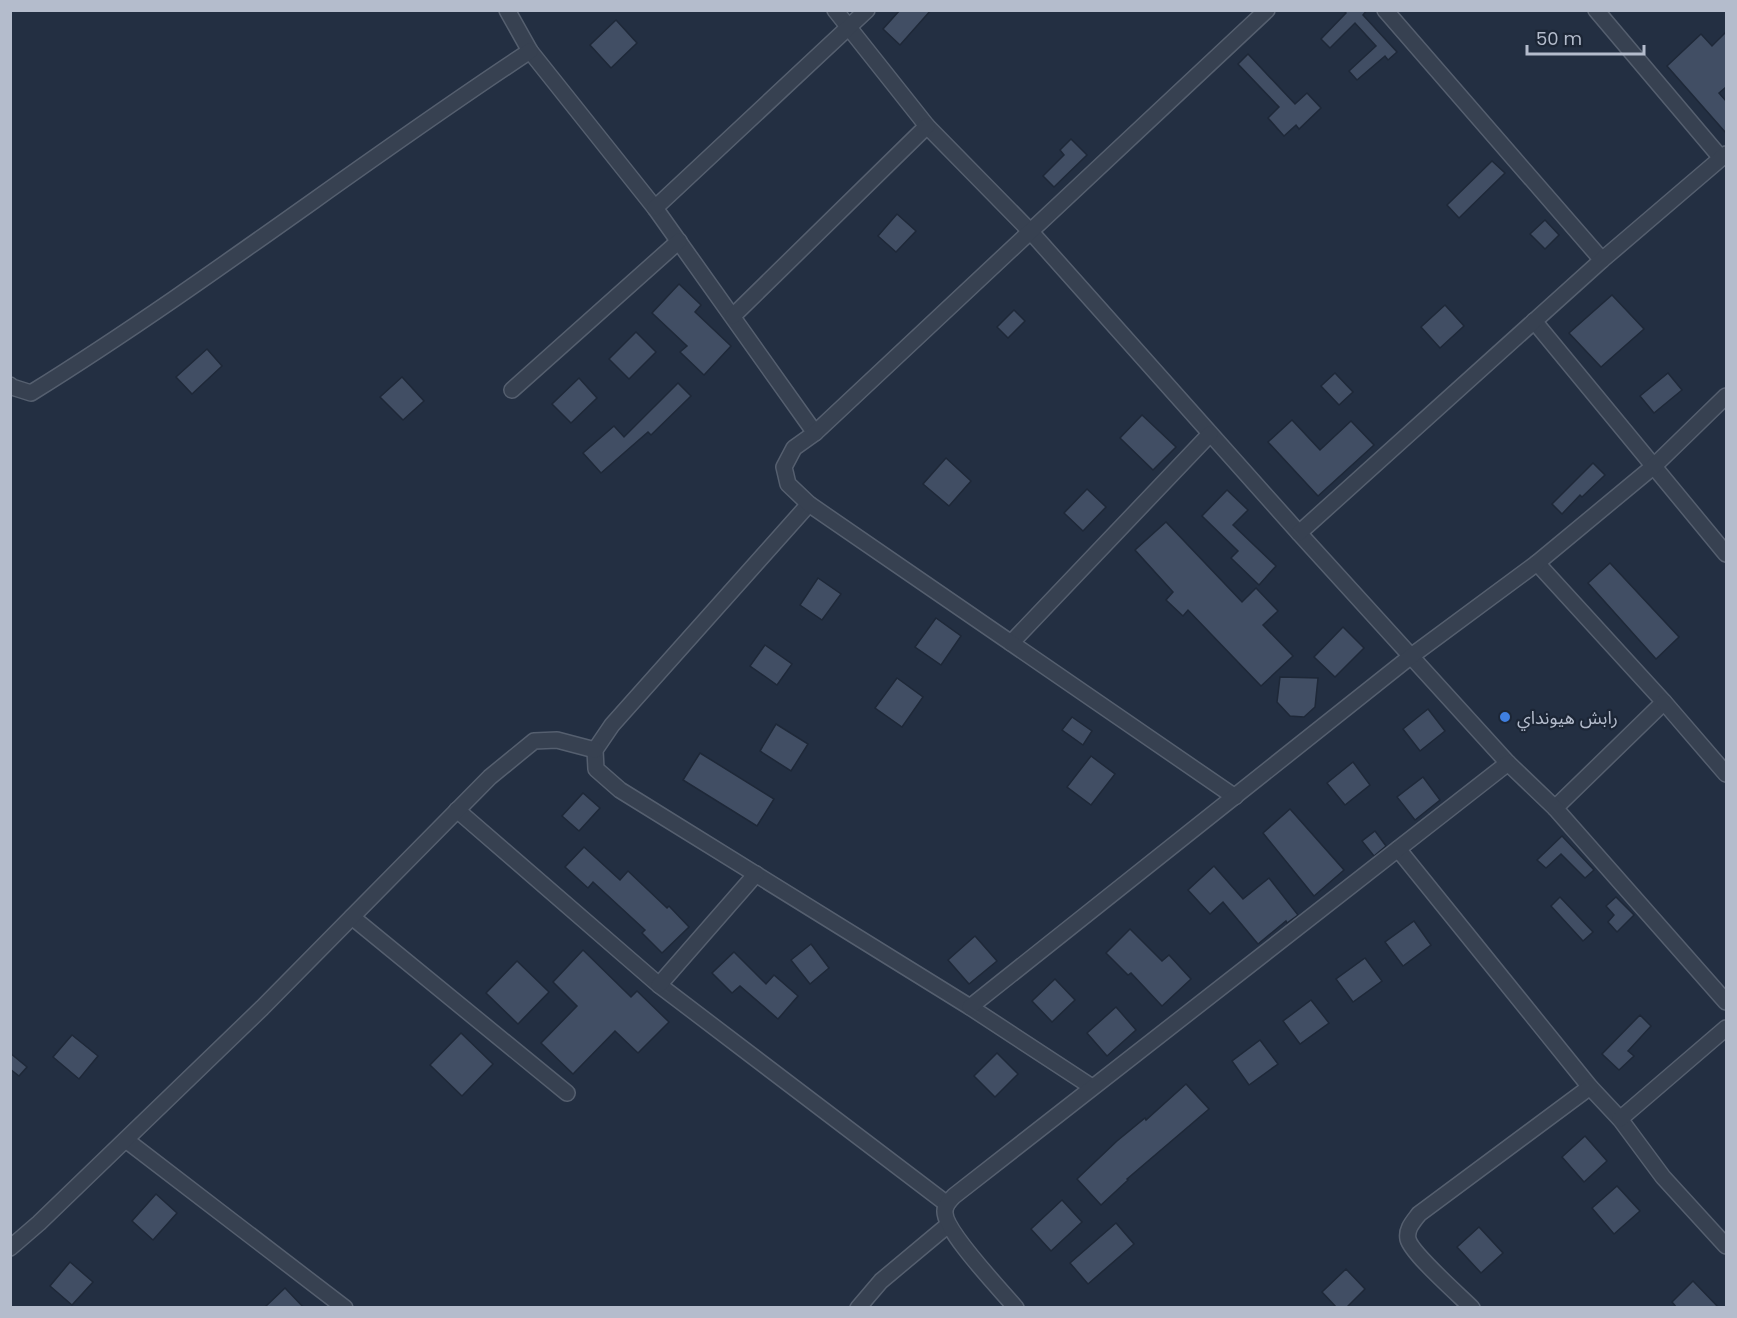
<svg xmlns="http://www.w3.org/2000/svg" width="1737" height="1318" font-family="Poppins,'Noto Sans Arabic',sans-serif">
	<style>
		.building { fill: #414e64; stroke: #1e2838; stroke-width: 1.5 }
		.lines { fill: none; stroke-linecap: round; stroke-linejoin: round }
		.minor-casing { stroke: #555f6f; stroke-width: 18 }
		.minor { stroke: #374151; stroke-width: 15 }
		.shop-dot { fill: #3f7fe0; stroke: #1c2636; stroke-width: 2 }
		.labels { text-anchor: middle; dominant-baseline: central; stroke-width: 4.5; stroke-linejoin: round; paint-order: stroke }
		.poi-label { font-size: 18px; fill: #b4bccc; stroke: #1c2636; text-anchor: start }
	</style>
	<rect width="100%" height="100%" fill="#232f42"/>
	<g class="building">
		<polygon points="900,10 931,10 900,45 883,29"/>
		<polygon points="1343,10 1367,10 1363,15 1397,52 1388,60 1385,56 1357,80 1349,71 1376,46 1355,23 1330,48 1321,39 1346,13"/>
		<polygon points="616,20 637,43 611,68 590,45"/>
		<polygon points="1726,32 1726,87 1719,93 1726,101 1726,133 1667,66 1701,34 1712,46"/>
		<polygon points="1248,54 1295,104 1307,93 1321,108 1299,129 1296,125 1284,136 1268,118 1279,107 1238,64"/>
		<polygon points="1071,139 1087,155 1054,187 1043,176 1064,155 1060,150"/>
		<polygon points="1492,161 1505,173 1459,218 1447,205"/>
		<polygon points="897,214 916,231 896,252 878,236"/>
		<polygon points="1545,220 1559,235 1545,249 1530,234"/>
		<polygon points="679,284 701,305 695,312 731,346 704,375 680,352 687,346 652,313"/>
		<polygon points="1612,295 1644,329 1601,367 1569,333"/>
		<polygon points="1445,305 1464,326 1440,348 1421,327"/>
		<polygon points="1014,310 1025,321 1008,338 997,327"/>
		<polygon points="636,332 656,352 629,379 609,359"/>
		<polygon points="207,349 222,366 192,394 176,377"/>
		<polygon points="1335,373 1353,392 1339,405 1321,386"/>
		<polygon points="1668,373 1682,390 1654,413 1640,396"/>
		<polygon points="402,377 424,401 403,420 380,397"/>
		<polygon points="579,378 597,398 571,423 552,404"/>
		<polygon points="678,383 691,396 651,435 648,432 601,473 583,453 614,426 624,437"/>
		<polygon points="1142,415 1176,447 1153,470 1120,438"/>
		<polygon points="1292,420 1320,450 1351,421 1374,445 1318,496 1268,442"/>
		<polygon points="946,458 971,481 949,506 923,484"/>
		<polygon points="1593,463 1605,475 1582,497 1580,495 1562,514 1552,504"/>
		<polygon points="1087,489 1106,507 1083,531 1064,513"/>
		<polygon points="1227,490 1248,510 1233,525 1276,566 1259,585 1231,558 1238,551 1202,516"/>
		<polygon points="1166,522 1242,602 1256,588 1278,611 1263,625 1293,656 1261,686 1188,610 1183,616 1166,600 1173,592 1135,550"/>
		<polygon points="1610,563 1679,637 1656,659 1588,583"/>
		<polygon points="818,578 841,594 822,620 800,605"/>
		<polygon points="936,618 961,636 941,665 915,647"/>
		<polygon points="1343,627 1364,648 1335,677 1314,657"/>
		<polygon points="765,645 792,664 777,685 750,666"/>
		<polygon points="1280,677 1318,678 1315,707 1304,717 1290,716 1277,702"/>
		<polygon points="897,678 923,697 902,727 875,708"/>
		<polygon points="1428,709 1445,731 1420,751 1403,729"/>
		<polygon points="1072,717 1092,731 1083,745 1062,730"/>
		<polygon points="776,724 808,744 791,771 760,751"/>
		<polygon points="700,753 774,799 757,826 683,780"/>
		<polygon points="1091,756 1115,774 1091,805 1067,787"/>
		<polygon points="1353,762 1370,785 1345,805 1327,783"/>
		<polygon points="1423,777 1440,800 1415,820 1397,797"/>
		<polygon points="583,793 600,808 579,831 562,816"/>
		<polygon points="1290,809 1344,870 1314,896 1263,833"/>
		<polygon points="1375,831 1386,846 1374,856 1362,841"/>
		<polygon points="1562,836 1594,870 1585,878 1561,854 1546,868 1537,860"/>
		<polygon points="584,847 620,880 628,871 667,908 669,906 689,927 662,953 642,933 645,930 593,882 588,888 565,867"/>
		<polygon points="1214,866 1243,899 1269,878 1298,915 1287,923 1286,921 1258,944 1223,902 1210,914 1188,890"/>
		<polygon points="1560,897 1593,932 1583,941 1551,906"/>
		<polygon points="1616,897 1634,915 1617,932 1608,922 1614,915 1606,906"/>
		<polygon points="1414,921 1431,945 1403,966 1385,942"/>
		<polygon points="1130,929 1162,961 1169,955 1191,979 1162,1006 1131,973 1128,975 1106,953"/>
		<polygon points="975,936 997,961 969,984 948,960"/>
		<polygon points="811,944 829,968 810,984 791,960"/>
		<polygon points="583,950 631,997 637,991 669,1022 638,1053 615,1031 573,1074 541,1043 577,1006 553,982"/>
		<polygon points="734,952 766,984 774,975 798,996 778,1019 740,986 732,993 712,973"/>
		<polygon points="1365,958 1382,981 1353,1002 1336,979"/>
		<polygon points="517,961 549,992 518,1024 486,993"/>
		<polygon points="1055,979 1075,1000 1052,1022 1032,1001"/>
		<polygon points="1311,1000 1329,1023 1300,1044 1283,1021"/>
		<polygon points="1116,1007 1136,1030 1107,1056 1087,1033"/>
		<polygon points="1640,1015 1651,1026 1628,1051 1634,1056 1619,1070 1602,1054"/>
		<polygon points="461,1033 493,1064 462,1096 430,1065"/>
		<polygon points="72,1035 98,1056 79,1079 53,1057"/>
		<polygon points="1260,1040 1278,1064 1249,1085 1232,1061"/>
		<polygon points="10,1053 27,1067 19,1076 10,1069"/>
		<polygon points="997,1053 1018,1074 995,1097 974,1076"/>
		<polygon points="1186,1084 1209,1109 1127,1179 1128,1180 1101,1205 1077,1179 1117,1141 1145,1118 1146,1120"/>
		<polygon points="1585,1136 1607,1161 1584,1182 1562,1157"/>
		<polygon points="1617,1186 1640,1211 1614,1234 1592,1208"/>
		<polygon points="156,1194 177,1213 153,1240 132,1221"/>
		<polygon points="1062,1200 1082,1222 1051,1251 1031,1229"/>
		<polygon points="1116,1223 1134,1244 1088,1284 1070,1263"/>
		<polygon points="1479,1227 1503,1253 1481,1273 1457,1247"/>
		<polygon points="70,1262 93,1282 72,1305 50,1286"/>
		<polygon points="1346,1269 1365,1289 1346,1308 1337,1308 1322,1292"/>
		<polygon points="1693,1281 1719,1308 1677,1308 1672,1302"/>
		<polygon points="285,1288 304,1308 264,1308"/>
	</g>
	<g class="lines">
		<defs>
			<g id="minor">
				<polyline points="507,10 530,51 655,208 815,433"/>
				<polyline points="835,10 927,126 1031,232 1299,533 1508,763"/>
				<polyline points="1385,10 1602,260"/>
				<polyline points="1596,10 1721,158"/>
				<polyline points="655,208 867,10"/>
				<polyline points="733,316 927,126"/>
				<polyline points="1534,321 1726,554"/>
				<path d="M10,385L12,387L31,393C203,286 361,162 530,51"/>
				<polyline points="512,390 679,241"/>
				<polyline points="809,504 612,725 595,750 596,769 620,790 970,1007 1092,1087"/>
				<polyline points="1299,533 1602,260 1726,154"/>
				<polyline points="1537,563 1664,702 1555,808"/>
				<polyline points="1011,643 1210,434"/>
				<polyline points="1664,702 1726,774"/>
				<polyline points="1235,797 809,504 788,484 784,467 794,448 815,433 1267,10"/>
				<polyline points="457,810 659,985 947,1204"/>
				<polyline points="1398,849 1590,1087 1620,1119 1663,1177 1726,1246"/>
				<polyline points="352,917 567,1093"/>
				<polyline points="659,985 756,874"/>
				<polyline points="970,1007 1410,657 1537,563 1654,466 1726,396"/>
				<polyline points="1620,1119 1726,1028"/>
				<polyline points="126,1140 345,1308"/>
				<polyline points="10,1248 39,1223 262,1008 490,777 534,741 557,740 595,750"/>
				<polyline points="858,1308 881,1281 948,1225"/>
				<path d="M1016,1308C1002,1291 943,1230 945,1211C945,1205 950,1200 954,1196L1508,763L1555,808L1726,1002"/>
				<path d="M1472,1308C1459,1295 1411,1253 1408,1239C1406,1229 1413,1222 1419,1214L1590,1087"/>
			</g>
		</defs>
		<use href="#minor" class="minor-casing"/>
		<use href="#minor" class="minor"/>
	</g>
	<circle class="shop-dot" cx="1505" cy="717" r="6"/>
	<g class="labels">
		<g class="poi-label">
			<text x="1517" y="717">رابش هيونداي</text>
		</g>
	</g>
	<rect width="1737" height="1318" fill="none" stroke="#b4bccc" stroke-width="24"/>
	<path d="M1527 45v9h117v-9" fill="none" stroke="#b4bccc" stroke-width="3"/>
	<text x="1536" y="45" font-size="18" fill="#b4bccc" stroke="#1c2636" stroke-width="4.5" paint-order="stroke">50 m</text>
</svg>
